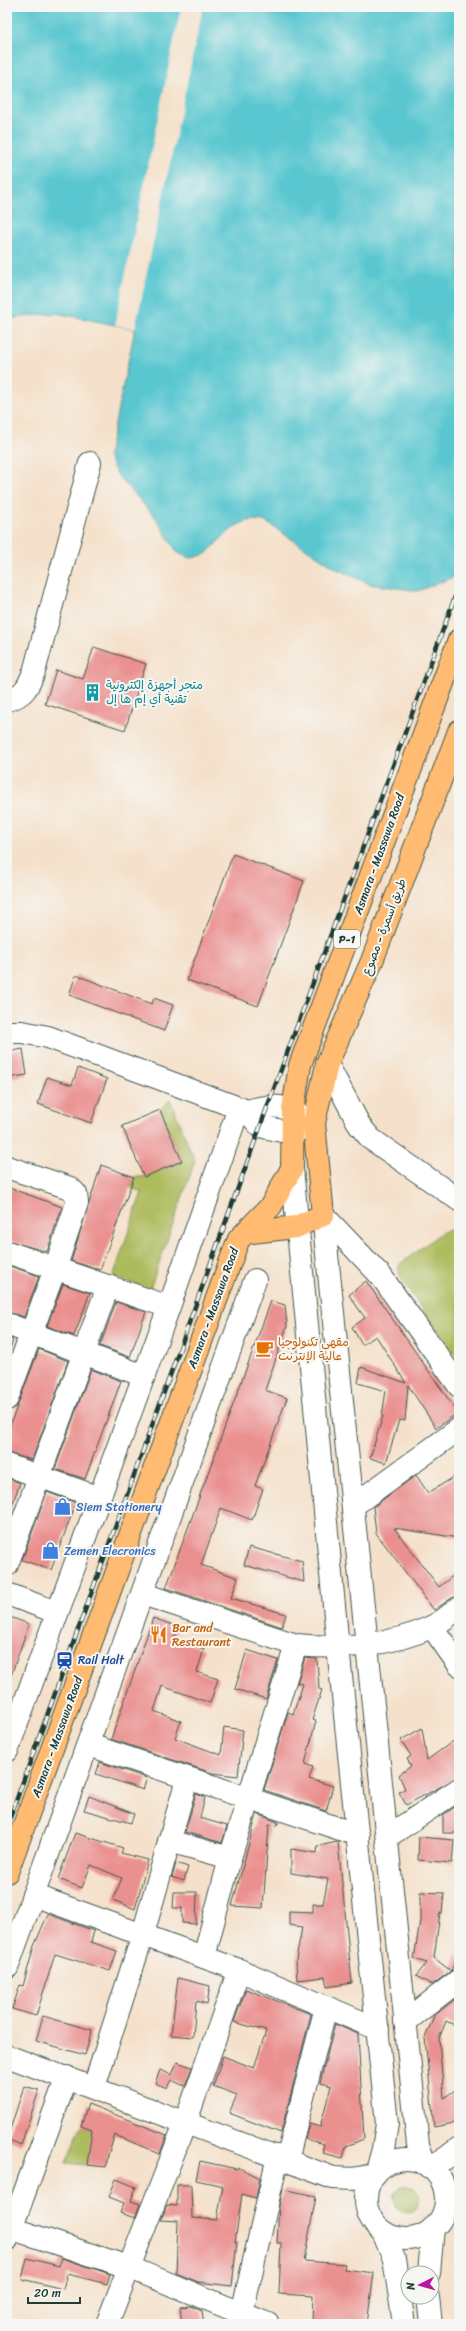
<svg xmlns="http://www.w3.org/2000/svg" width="466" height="2331" font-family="Sriracha,'Playpen Sans Arabic',sans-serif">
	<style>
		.green { fill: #adbb5d; stroke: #667c48 }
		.water { fill: #5ac7d0; stroke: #3c8282 }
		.pier { fill: #f5e1cb }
		.building { fill: #ea9190 }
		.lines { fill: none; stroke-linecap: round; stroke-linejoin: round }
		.minor-casing { stroke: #3f564b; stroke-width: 24 }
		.highway-casing { stroke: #3f564b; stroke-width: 24 }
		.minor { stroke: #fff; stroke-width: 22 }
		.highway { stroke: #ffbb71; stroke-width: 22 }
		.rail-casing { stroke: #1f3d34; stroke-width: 4.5 }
		.rail { stroke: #f6f6f2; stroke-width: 3; stroke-dasharray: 9; stroke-linecap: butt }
		.labels { text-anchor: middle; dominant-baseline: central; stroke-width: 4; stroke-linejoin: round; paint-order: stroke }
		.shield { fill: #f6f6f2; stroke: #60746d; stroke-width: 1 }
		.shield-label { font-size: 11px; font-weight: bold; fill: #1f3d34 }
		.culture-label { font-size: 12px; fill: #0d838f; stroke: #f6f6f2; text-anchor: start }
		.street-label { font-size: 12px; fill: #1f3d34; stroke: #f6f6f2 }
		.food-label { font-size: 12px; fill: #c56008; stroke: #f6f6f2; text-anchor: start }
		.shop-label { font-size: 12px; fill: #366cbe; stroke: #f6f6f2; text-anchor: start }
		.transit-label { font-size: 12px; fill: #164399; stroke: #f6f6f2; text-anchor: start }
	</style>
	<rect width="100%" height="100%" fill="#f6f6f2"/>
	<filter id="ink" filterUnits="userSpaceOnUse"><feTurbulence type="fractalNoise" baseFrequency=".025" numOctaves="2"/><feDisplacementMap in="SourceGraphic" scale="8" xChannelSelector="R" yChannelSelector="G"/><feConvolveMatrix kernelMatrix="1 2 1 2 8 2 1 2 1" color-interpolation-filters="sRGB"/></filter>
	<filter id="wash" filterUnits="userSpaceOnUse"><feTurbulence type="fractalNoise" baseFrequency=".012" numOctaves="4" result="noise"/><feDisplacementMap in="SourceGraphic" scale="16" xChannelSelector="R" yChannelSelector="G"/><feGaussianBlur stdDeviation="0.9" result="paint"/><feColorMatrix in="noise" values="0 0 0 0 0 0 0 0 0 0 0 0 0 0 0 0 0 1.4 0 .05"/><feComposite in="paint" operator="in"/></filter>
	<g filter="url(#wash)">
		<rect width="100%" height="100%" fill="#f5e1cb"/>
		<g class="green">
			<polygon points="170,1099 195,1161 150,1289 113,1277 142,1192 131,1188 134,1177 144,1177 182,1161 160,1110"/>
			<polygon points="449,1230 459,1232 459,1360 401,1279 398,1269 400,1264 441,1233"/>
			<polygon points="81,2126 100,2133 87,2165 66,2163"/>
			<circle cx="407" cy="2199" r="13"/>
		</g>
		<path class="water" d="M7,7H459V568L456,576L418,591L370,584L337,569L266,522C240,513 223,538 206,554L192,558L186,557L177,552L156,518L118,476L108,456L135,329L56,313L7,319Z"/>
		<polygon class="pier" points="181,7 203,7 135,329 115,325"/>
		<g id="blocks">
			<g class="building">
				<polygon points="94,647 146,664 125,730 45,704 56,670 83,679"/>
				<polygon points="233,854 304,881 258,1006 187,980"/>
				<polygon points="76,975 152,1004 154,998 173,1005 164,1031 69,995"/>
				<polygon points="23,1049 27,1075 7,1078 7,1052"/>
				<polygon points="78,1068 107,1079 91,1123 38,1104 47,1077 72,1085"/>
				<polygon points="160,1110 182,1161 144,1177 122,1126"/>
				<polygon points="101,1165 134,1177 100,1270 71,1261"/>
				<polygon points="7,1187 62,1207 47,1252 7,1240"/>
				<polygon points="7,1265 39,1276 24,1317 7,1312"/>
				<polygon points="366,1281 458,1413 436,1428 408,1385 405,1421 399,1420 386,1463 370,1458 383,1416 382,1416 386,1391 358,1383 361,1367 406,1383 376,1336 362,1345 352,1327 365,1318 349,1295"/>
				<polygon points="63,1284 90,1293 74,1336 47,1326"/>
				<polygon points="271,1301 285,1305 287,1326 265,1390 287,1398 255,1486 263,1489 252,1520 221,1508 201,1565 238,1578 231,1598 286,1614 282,1627 166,1588"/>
				<polygon points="116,1302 146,1312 130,1357 100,1346"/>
				<polygon points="7,1337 13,1340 9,1351 7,1351"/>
				<polygon points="39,1349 68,1361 32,1460 7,1453 7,1433"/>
				<polygon points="91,1369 121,1381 85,1479 55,1469"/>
				<polygon points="459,1474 459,1538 394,1528 439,1587 459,1571 459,1596 452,1598 434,1610 376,1533 373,1507 416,1475 428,1493"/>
				<polygon points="7,1478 20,1483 9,1513 7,1512"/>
				<polygon points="47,1492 76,1503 51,1570 22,1560"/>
				<polygon points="249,1547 302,1561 304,1582 244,1565"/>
				<polygon points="7,1616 29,1624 9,1681 7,1681"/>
				<polygon points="153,1618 178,1627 174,1639 204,1649 197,1672 218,1679 210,1703 162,1686 154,1711 181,1721 175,1738 221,1755 224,1727 243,1730 238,1776 212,1773 111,1739"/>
				<polygon points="247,1650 278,1660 266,1699 235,1689"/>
				<polygon points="305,1658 317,1659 319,1689 322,1690 312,1720 316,1721 305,1764 313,1767 309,1779 333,1786 326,1811 264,1790 288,1712 293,1714 303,1684 297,1683"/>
				<polygon points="422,1728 427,1760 459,1737 459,1777 406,1805 399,1792 405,1789 399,1775 411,1766 407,1759 411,1756 401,1740"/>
				<polygon points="100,1762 147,1778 143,1790 96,1774"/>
				<polygon points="196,1794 205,1797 200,1818 227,1826 222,1843 185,1832"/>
				<polygon points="89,1796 134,1814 131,1823 84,1810"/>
				<polygon points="459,1804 459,1833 443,1833 443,1815"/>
				<polygon points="257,1814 278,1822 277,1826 269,1825 263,1908 232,1906"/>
				<polygon points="75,1833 123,1848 121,1853 148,1860 135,1909 113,1900 122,1878 91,1865 82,1888 58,1879"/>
				<polygon points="419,1837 454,1840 452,1863 418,1860"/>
				<polygon points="338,1842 352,1983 327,1987 325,1977 297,1980 296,1960 302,1927 289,1925 289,1911 313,1912 313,1904 323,1904 328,1879 291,1873 291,1849 317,1853 318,1846"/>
				<polygon points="176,1863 188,1867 184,1881 172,1877"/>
				<polygon points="174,1892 197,1892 196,1924 182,1923 182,1908 173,1908"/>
				<polygon points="420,1892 444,1893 442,1913 440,1913 434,1958 451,1971 432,1985 416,1976 427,1963 414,1959 420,1921"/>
				<polygon points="48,1914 94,1931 91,1942 117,1951 110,1971 55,1954 36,2016 12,2009 20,1985 23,1986 34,1946"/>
				<polygon points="458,1952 459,1968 451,1971"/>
				<polygon points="178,1978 210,1986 207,2004 196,2001 193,2037 171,2035"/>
				<polygon points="246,1989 311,2014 281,2133 229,2113 237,2095 213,2086 223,2056 254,2068 266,2031 234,2022"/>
				<polygon points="459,1996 459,2027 446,2021 439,2039 444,2098 459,2087 459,2122 434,2127 425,2038 434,2016"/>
				<polygon points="43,2016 92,2030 85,2055 36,2041"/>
				<polygon points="335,2024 358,2034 364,2139 346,2146 343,2158 322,2153 324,2144 305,2139 309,2124 320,2127 331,2086 320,2083"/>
				<polygon points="177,2062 192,2067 185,2086 171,2080 167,2088 155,2083 160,2070 172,2075"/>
				<polygon points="24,2086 39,2090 21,2145 7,2139"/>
				<polygon points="88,2104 167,2135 160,2154 115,2135 108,2155 106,2167 87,2165 92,2130 81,2126"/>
				<polygon points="200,2161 237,2169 238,2167 260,2178 256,2198 242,2194 235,2242 237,2242 232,2286 198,2282 176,2273 178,2221 161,2220 167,2205 177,2206 177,2185 191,2185 192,2218 217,2220 223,2186 196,2180"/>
				<polygon points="116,2179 136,2187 131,2201 140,2204 135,2218 120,2213 124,2203 109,2197"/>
				<polygon points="283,2189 316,2196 304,2261 345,2264 344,2269 374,2273 367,2324 312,2324 313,2296 279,2294 281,2243 277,2243 279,2206"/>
				<polygon points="27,2258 59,2266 62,2258 110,2274 107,2284 67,2274 63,2289 22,2279"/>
				<polygon points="190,2306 202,2311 204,2324 182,2324 180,2307"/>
			</g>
		</g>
	</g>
	<g filter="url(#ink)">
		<use href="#blocks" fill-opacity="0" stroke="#3f564b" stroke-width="1"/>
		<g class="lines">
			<defs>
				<g id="minor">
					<path d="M7,700C24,696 28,687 34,672L90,463"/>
					<path d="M7,1032H22L48,1037L247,1111C274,1103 286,1105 309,1120"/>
					<polyline points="327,1064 360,1126 371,1139 459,1200"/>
					<polyline points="247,1111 260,1126 273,1129 291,1133 309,1126"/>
					<polyline points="7,1167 70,1188 76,1194 77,1203 55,1269 7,1399"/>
					<polyline points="292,1168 338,1647 387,2124 383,2149 377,2171"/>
					<polyline points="323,1215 418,2145 425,2164"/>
					<polyline points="323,1215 381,1276 459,1386"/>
					<polyline points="7,1252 169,1307"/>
					<polyline points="7,1324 144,1376"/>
					<polyline points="7,1465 100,1498"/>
					<polyline points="354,1505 459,1429"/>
					<polyline points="7,1565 108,1286"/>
					<polyline points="7,1594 56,1612"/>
					<path d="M143,1594L296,1645C340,1649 391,1646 431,1627C441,1623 450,1614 459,1608"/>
					<polyline points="432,1627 459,1665"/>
					<polyline points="89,1745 358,1835"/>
					<polyline points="7,1751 169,1307 239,1108"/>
					<polyline points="387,1837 459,1789"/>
					<polyline points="169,1841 230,1858"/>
					<polyline points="33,1895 239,1970 378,2029"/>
					<polyline points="204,1957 230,1858 296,1645"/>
					<polyline points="7,1968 255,1280"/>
					<polyline points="405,2022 459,1980"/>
					<path d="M7,2056L333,2178C349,2179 361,2180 375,2173"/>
					<polyline points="94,2087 143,1934 187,1779"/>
					<circle cx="406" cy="2199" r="40"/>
					<polyline points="287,2160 326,2007"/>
					<polyline points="429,2167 446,2158 459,2148"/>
					<polyline points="7,2227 128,2267 268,2324"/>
					<polyline points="383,2232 394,2259 404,2324"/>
					<polyline points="7,2240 67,2077"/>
					<polyline points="429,2273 433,2228"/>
					<polyline points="428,2297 431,2324"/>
					<polyline points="242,2313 278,2156"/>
					<polyline points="107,2324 186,2121 239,1970"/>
				</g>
				<g id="highway">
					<polyline points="245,1233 296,1227 323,1215 314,1123 327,1064 372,961 459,731"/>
					<polyline points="7,1872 236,1246 239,1239 271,1206 292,1168 293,1109 300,1065 459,640"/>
				</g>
			</defs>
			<use href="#minor" class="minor-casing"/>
			<use href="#highway" class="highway-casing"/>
			<use href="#minor" class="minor"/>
			<use href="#highway" class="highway"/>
			<defs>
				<polyline id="rail" points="7,1826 268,1105 459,586"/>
			</defs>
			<use href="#rail" class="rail-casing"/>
			<use href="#rail" class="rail"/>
		</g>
	</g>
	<defs>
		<symbol id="building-bare" viewBox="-9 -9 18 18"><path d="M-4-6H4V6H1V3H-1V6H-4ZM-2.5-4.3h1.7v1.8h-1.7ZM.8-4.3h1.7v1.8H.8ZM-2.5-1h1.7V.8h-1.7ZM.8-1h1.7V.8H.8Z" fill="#0f9aa8" stroke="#f6f6f2" stroke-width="2.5" paint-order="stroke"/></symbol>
		<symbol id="cafe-bare" viewBox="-9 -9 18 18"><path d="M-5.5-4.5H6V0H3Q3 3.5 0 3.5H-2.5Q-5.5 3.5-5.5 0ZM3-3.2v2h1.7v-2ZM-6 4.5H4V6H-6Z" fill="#e8710a" stroke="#f6f6f2" stroke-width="2.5" paint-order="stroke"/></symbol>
		<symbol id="shop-bare" viewBox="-9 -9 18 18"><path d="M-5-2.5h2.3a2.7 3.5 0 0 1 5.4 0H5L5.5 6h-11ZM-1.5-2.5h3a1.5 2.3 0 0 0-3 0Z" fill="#3f7fe0" stroke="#f6f6f2" stroke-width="2.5" paint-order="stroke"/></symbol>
		<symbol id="restaurant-bare" viewBox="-9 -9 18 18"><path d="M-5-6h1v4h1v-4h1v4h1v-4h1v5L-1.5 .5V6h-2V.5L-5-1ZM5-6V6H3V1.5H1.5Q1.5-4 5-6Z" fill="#e8710a" stroke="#f6f6f2" stroke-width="2.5" paint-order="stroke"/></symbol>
		<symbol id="station-bare" viewBox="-9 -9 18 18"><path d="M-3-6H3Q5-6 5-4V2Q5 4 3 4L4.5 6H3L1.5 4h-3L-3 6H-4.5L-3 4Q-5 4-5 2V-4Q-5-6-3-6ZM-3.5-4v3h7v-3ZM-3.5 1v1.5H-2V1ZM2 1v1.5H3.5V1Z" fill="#1a4fb4" stroke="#f6f6f2" stroke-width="2.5" paint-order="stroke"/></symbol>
	</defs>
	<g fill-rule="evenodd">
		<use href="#building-bare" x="80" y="680" width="25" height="25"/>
		<use href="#cafe-bare" x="252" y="1336" width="25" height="25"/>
		<use href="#shop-bare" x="50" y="1494" width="25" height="25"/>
		<use href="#shop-bare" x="38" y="1538" width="25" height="25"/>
		<use href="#restaurant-bare" x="146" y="1622" width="25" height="25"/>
		<use href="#station-bare" x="52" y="1648" width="25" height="25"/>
	</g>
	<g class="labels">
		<rect class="shield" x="334" y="930" width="26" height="18" rx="3"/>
		<g class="shield-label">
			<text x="347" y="939">P-1</text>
		</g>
		<g class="culture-label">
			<text x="106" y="685">متجر أجهزة إلكترونية<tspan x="106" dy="14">تقنية أي إم ها إل</tspan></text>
		</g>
		<g class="street-label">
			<text transform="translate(379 854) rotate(-70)">Asmara - Massawa Road</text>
			<text transform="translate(384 927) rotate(-69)">طريق أسمرة - مصوع</text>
			<text transform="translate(213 1308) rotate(-70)">Asmara - Massawa Road</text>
			<text transform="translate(57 1737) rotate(-70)">Asmara - Massawa Road</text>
		</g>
		<g class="food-label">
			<text x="278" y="1342">مقهى تكنولوجيا<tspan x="278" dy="14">عالية الإنترنت</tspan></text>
			<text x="172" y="1628">Bar and<tspan x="172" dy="14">Restaurant</tspan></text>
		</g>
		<g class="shop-label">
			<text x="76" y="1507">Siem Stationery</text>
			<text x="64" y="1551">Zemen Elecronics</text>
		</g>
		<g class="transit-label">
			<text x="78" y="1660">Rail Halt</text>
		</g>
	</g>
	<rect width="466" height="2331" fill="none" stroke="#f6f6f2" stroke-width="24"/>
	<g transform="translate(420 2285) rotate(264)"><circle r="19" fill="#f6f6f2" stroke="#a0aca6"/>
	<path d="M0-3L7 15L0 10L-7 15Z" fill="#b5179e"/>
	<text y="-6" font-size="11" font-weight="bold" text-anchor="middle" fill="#1f3d34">N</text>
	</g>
	<path d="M28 2297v6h52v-6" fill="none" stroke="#1f3d34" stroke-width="2"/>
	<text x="34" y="2297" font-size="12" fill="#1f3d34" stroke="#f6f6f2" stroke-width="3" paint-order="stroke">20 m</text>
</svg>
